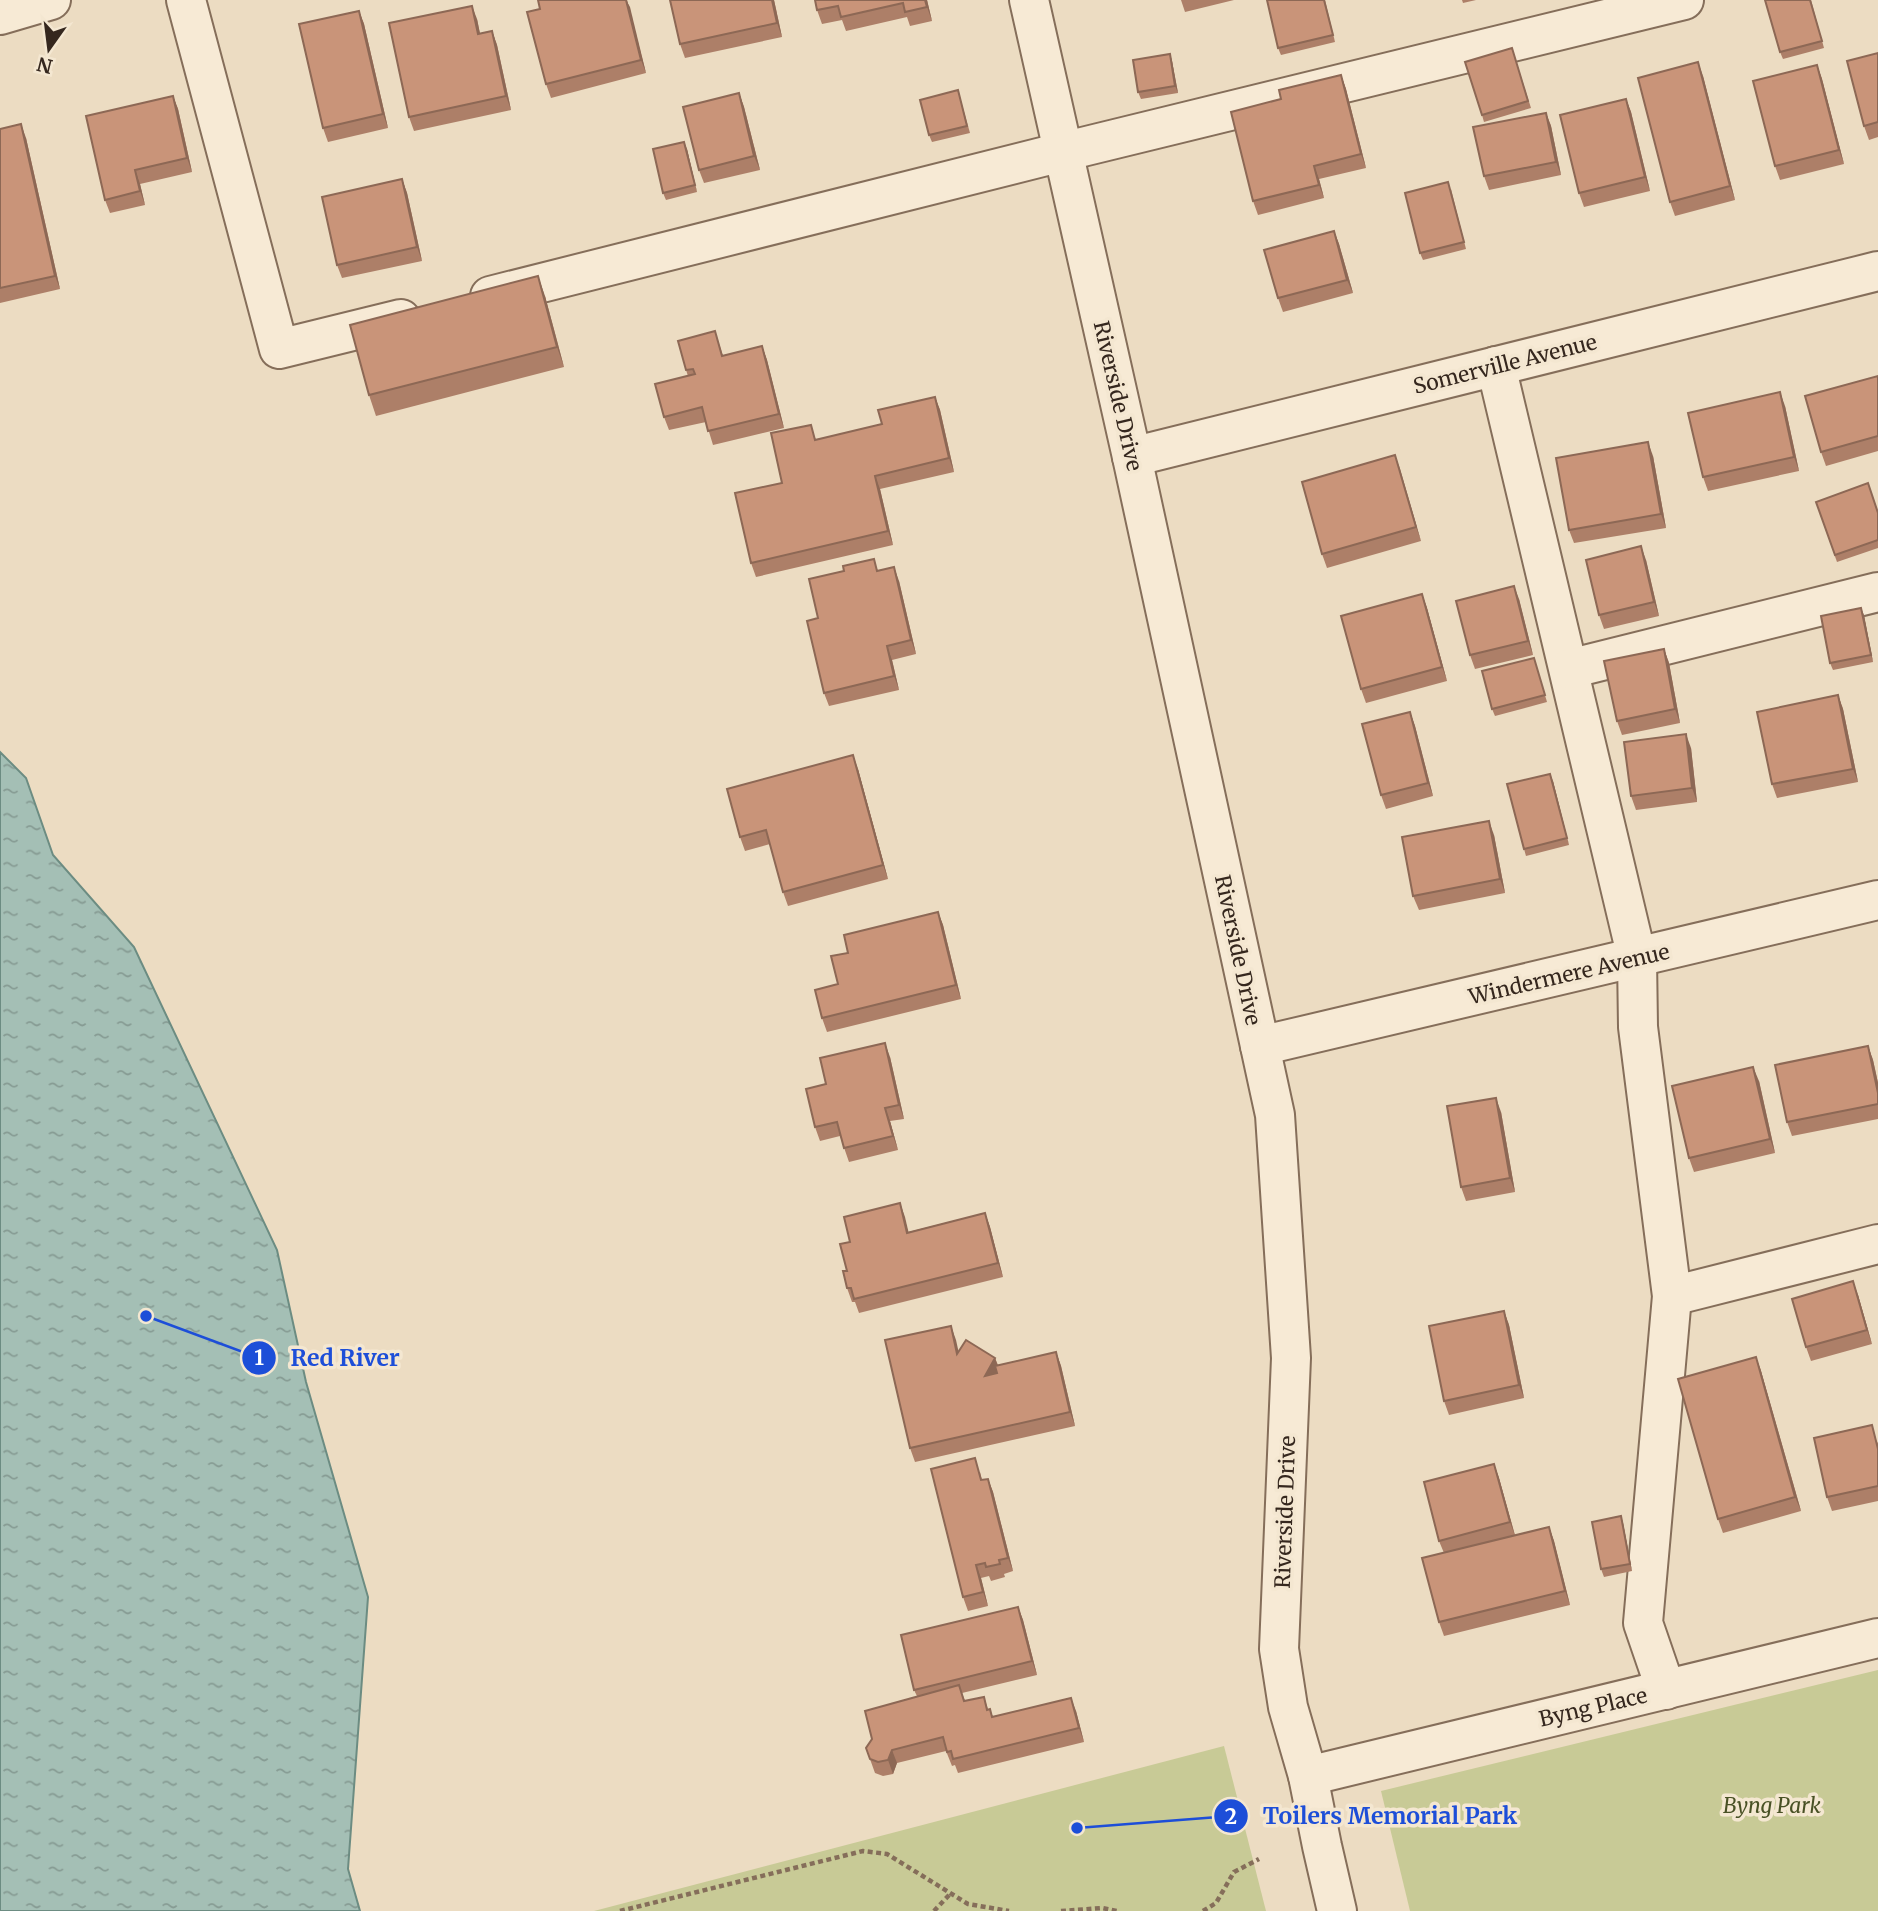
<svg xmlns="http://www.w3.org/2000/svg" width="1878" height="1911" font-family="Merriweather,serif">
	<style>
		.park { fill: #c8ca96 }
		.water { fill: url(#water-ripples); stroke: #6c8c82; stroke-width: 2 }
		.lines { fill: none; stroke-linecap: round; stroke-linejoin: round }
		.minor-casing { stroke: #856e5a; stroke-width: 42 }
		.path { stroke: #856e5a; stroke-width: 4.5; stroke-dasharray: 5 3.5; stroke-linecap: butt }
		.minor { stroke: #f7ead5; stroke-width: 38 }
		.wall { fill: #ad7f68 }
		.shaded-wall { fill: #8d6855 }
		.building { fill: #c99479; stroke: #8d6855; stroke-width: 2 }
		.labels { text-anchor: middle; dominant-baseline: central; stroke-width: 7; stroke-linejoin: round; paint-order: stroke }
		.street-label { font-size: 21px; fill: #35271e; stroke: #f4e7d1 }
		.park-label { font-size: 21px; font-style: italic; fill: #495125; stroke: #f4e7d1 }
		.leader { fill: none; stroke: #1d4ed8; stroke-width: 2.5 }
		.callout-dot { fill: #1d4ed8; stroke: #f4e7d1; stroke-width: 2.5 }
		.mark-label { font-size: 21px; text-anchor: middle; font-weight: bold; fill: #fff }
		.callout-label { font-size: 23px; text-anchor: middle; font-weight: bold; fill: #1d4ed8; stroke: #f4e7d1; stroke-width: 7; stroke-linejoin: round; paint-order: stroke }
	</style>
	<defs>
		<pattern id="water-ripples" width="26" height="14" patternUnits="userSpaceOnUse" patternTransform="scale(1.75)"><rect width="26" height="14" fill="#a4bfb5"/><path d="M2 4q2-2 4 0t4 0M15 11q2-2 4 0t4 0" fill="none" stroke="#869b93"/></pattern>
	</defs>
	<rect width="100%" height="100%" fill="#ecdcc2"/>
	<g class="park">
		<polygon points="1878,1670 1878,1911 1410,1911 1381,1791"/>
		<polygon points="1224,1746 1266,1911 594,1911"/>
	</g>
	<polygon class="water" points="0,752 26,778 53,855 134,947 277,1250 306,1382 368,1597 348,1869 360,1911 0,1911"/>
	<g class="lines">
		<defs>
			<g id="minor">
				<polyline points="186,0 279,349 401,319"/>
				<polyline points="1029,0 1132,457 1275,1115 1291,1358 1279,1649 1288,1707 1308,1776 1322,1846 1337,1911"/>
				<polyline points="0,15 51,0"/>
				<polyline points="490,296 1062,152 1684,0"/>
				<polyline points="1496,366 1637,958 1638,1027 1672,1296 1643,1623 1666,1690"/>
				<polyline points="1132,457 1878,271"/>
				<polyline points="1569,669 1878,592"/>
				<polyline points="1260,1046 1878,900"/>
				<polyline points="1672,1296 1878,1244"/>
				<polyline points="1308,1776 1878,1638"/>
			</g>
		</defs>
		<use href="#minor" class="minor-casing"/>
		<g class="path">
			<polyline points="620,1911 863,1851 887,1854 968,1904 1009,1911"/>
			<polyline points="934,1911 951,1893"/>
			<polyline points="1061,1911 1102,1908 1117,1911"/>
			<polyline points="1203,1911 1216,1903 1234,1872 1259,1859"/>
		</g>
		<use href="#minor" class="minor"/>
	</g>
	<g class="wall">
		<polygon points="538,0 627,0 646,73 551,98 546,84 540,9"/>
		<polygon points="774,0 782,37 685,58 680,44"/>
		<polygon points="815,0 927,0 932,21 910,26 907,17 846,31 842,20 822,24 817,10"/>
		<polygon points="1181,0 1234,0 1185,12"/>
		<polygon points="1325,0 1335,42 1281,55 1278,48"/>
		<polygon points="1462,0 1476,0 1463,3"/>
		<polygon points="1811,0 1824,48 1783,59 1780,52"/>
		<polygon points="359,11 364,24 388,128 328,142 323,128"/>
		<polygon points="477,19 480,34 492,31 497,45 511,110 414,131 409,117"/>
		<polygon points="1512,48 1531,108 1484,122 1482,115"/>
		<polygon points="1878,53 1878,137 1869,140 1864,126"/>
		<polygon points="1170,54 1172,61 1178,93 1141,99 1138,92"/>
		<polygon points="1817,65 1822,79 1844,164 1780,180 1775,166"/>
		<polygon points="1341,75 1346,89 1366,168 1319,179 1324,198 1258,215 1253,201 1281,99"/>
		<polygon points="1703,76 1735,200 1675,216 1670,202"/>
		<polygon points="958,90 970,133 932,142 929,135"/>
		<polygon points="739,93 744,107 760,170 704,183 699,170"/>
		<polygon points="173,96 178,109 192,172 140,184 145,205 110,213 105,200"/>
		<polygon points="1626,99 1631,112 1650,191 1584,207 1579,193"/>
		<polygon points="1546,113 1551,126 1561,175 1489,190 1484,176"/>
		<polygon points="0,129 26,138 60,289 0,303"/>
		<polygon points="687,149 697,192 666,200 663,193"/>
		<polygon points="402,179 407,193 422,261 342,278 337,265"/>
		<polygon points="1451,189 1466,249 1423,260 1420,253"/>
		<polygon points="1334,231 1339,244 1353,293 1283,312 1278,298"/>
		<polygon points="545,296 564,367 376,416 369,395"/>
		<polygon points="715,331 723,356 762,346 767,360 784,428 713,445 706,422 669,430 664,417 688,376 686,370"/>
		<polygon points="1878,376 1878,451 1826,466 1821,452"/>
		<polygon points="935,397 940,410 954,472 880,489 893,545 756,577 751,563 782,483 882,424"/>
		<polygon points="1785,406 1799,471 1708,491 1703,477"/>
		<polygon points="1395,455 1421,541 1327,568 1322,554"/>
		<polygon points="1653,456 1666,528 1574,543 1569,530"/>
		<polygon points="1816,502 1878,512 1878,548 1837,562"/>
		<polygon points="1646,560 1659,616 1604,629 1599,615"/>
		<polygon points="878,570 899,581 916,654 892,660 899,690 829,706 824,693 818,618"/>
		<polygon points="1422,594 1427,608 1447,681 1366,703 1361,689"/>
		<polygon points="1519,599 1533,655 1475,669 1470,655"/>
		<polygon points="1864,615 1873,662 1833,670 1830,663"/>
		<polygon points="1664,649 1669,663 1680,723 1622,735 1617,721"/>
		<polygon points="1534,658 1547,702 1495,716 1492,709"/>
		<polygon points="1838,695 1843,709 1858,782 1777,798 1772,784"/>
		<polygon points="1410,712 1415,726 1433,796 1386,809 1381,795"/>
		<polygon points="1691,748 1697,802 1636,810 1631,796"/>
		<polygon points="858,769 888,879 788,906 783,892 770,844 745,851 740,837"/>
		<polygon points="1553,781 1569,845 1526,856 1524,849"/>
		<polygon points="1494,835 1505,893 1419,910 1413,896"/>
		<polygon points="938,912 943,925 961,999 827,1032 822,1018 838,984 848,953"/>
		<polygon points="1868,1046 1873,1060 1878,1083 1878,1119 1792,1136 1787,1122"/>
		<polygon points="890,1057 904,1119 890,1121 898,1150 849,1162 840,1136 820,1141 815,1127 826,1084"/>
		<polygon points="1759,1081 1775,1153 1694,1172 1689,1158"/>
		<polygon points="1501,1112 1515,1192 1466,1201 1461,1187"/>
		<polygon points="900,1203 908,1232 985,1213 990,1227 1003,1277 859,1313 855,1302 852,1302 847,1288 847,1271 850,1242"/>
		<polygon points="1858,1295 1872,1344 1811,1361 1806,1347"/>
		<polygon points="1504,1311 1509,1325 1524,1398 1449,1415 1444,1401"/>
		<polygon points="951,1326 958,1352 995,1358 998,1365 1056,1352 1061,1366 1075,1426 915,1462 910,1448"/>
		<polygon points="1756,1357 1761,1371 1801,1511 1723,1533 1718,1519"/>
		<polygon points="1878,1442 1878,1501 1832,1511 1827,1497"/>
		<polygon points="1494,1464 1499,1478 1515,1535 1549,1527 1554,1541 1570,1605 1444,1636 1439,1622 1444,1553 1439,1541"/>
		<polygon points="980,1472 982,1480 988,1479 993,1492 1013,1571 1004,1574 1005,1577 991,1581 989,1576 981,1578 988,1606 968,1611 963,1597"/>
		<polygon points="1621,1516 1623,1523 1632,1571 1604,1577 1601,1569"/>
		<polygon points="1018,1607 1023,1620 1037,1675 962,1693 965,1701 984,1697 988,1709 993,1717 1076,1711 1084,1742 958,1773 955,1765 952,1766 946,1751 897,1763 893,1774 883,1776 875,1773 866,1748 917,1696 914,1690"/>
	</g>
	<g class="shaded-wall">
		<polygon points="626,0 630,7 646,73 641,60"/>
		<polygon points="772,0 774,0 782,37 777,23"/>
		<polygon points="925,0 927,0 932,21 927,7"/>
		<polygon points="472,6 477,19 483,48 478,34"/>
		<polygon points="359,11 364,24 388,128 383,114"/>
		<polygon points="492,31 497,45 511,110 506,96"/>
		<polygon points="1170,54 1172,61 1178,93 1175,86"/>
		<polygon points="1698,62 1703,76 1735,200 1730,186"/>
		<polygon points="1817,65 1822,79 1844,164 1839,150"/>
		<polygon points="1341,75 1346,89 1366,168 1361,154"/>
		<polygon points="739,93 744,107 760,170 754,156"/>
		<polygon points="173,96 178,109 192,172 187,158"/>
		<polygon points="1626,99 1631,112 1650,191 1645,177"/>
		<polygon points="1546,113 1551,126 1561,175 1556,162"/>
		<polygon points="21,124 26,138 60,289 55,276"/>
		<polygon points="684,142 687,149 697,192 695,185"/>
		<polygon points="1314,166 1319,179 1324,198 1319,185"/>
		<polygon points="135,170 140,184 145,205 140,191"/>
		<polygon points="402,179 407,193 422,261 417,247"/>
		<polygon points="1334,231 1339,244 1353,293 1347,280"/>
		<polygon points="538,276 545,296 564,367 557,347"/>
		<polygon points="762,346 767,360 784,428 779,414"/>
		<polygon points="1780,392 1785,406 1799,471 1794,457"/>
		<polygon points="935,397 940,410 954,472 949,458"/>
		<polygon points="1648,442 1653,456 1666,528 1661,514"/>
		<polygon points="1395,455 1400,469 1421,541 1416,527"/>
		<polygon points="875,476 880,489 893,545 888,531"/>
		<polygon points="1641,546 1646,560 1659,616 1654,602"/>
		<polygon points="894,567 899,581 916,654 911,640"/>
		<polygon points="1514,586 1519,599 1533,655 1528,641"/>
		<polygon points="1422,594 1427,608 1447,681 1442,667"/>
		<polygon points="1861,608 1864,615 1873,662 1871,655"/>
		<polygon points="887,646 892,660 899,690 894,676"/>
		<polygon points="1664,649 1669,663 1680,723 1675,709"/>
		<polygon points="1838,695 1843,709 1858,782 1853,769"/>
		<polygon points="1410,712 1415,726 1433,796 1428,783"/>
		<polygon points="1686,734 1691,748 1697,802 1692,788"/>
		<polygon points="853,755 858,769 888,879 883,865"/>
		<polygon points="1550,774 1553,781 1569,845 1567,838"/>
		<polygon points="1489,821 1494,835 1505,893 1500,879"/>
		<polygon points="938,912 943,925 961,999 956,985"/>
		<polygon points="885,1043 890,1057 904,1119 899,1105"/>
		<polygon points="1868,1046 1873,1060 1878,1083 1878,1093"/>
		<polygon points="1753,1067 1759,1081 1775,1153 1770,1139"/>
		<polygon points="1496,1098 1501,1112 1515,1192 1510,1178"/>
		<polygon points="885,1108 890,1121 898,1150 893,1136"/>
		<polygon points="900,1203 905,1217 912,1247 907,1233"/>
		<polygon points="985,1213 990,1227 1003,1277 998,1263"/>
		<polygon points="1853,1281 1858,1295 1872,1344 1867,1330"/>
		<polygon points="1504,1311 1509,1325 1524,1398 1519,1385"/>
		<polygon points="951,1326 956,1340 962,1367 957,1354"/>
		<polygon points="1056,1352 1061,1366 1075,1426 1070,1412"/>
		<polygon points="1756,1357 1761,1371 1801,1511 1795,1497"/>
		<polygon points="995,1358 1000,1372 990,1389 985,1376"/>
		<polygon points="1494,1464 1499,1478 1515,1536 1510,1522"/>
		<polygon points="988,1479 993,1492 1013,1571 1008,1558"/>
		<polygon points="1621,1516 1623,1523 1632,1571 1630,1564"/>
		<polygon points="1549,1527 1554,1541 1570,1605 1565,1591"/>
		<polygon points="976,1565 981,1578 988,1606 983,1592"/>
		<polygon points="1018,1607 1023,1620 1037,1675 1032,1661"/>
		<polygon points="1071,1698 1076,1711 1084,1742 1079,1728"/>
		<polygon points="892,1750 897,1763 893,1774 888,1760"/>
	</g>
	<g class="building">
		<polygon points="538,0 626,0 641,60 546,84 527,12 540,9"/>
		<polygon points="670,0 772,0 777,23 680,44"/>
		<polygon points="815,0 925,0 927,7 905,12 903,3 841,17 838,6 817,10"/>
		<polygon points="1267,0 1324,0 1333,35 1278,48"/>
		<polygon points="1765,0 1810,0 1822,41 1780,52"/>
		<polygon points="472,6 478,34 492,31 506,96 409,117 389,23"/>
		<polygon points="359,11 383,114 323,128 299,24"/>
		<polygon points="1512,48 1528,101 1482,115 1465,62"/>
		<polygon points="1878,53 1878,122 1864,126 1847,61"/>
		<polygon points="1170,54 1175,86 1138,92 1133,60"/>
		<polygon points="1698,62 1730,186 1670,202 1638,78"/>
		<polygon points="1817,65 1839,150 1775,166 1753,81"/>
		<polygon points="1341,75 1361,154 1314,166 1319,185 1253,201 1231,112 1281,99 1279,90"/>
		<polygon points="958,90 967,126 929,135 920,100"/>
		<polygon points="739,93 754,156 699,170 683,107"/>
		<polygon points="173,96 187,158 135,170 140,191 105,200 86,116"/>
		<polygon points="1626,99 1645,177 1579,193 1560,115"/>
		<polygon points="1546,113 1556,162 1484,176 1473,127"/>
		<polygon points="21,124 55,276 0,288 0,129"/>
		<polygon points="684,142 695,185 663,193 653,149"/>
		<polygon points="402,179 417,247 337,265 322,197"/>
		<polygon points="1448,182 1464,242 1420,253 1405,193"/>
		<polygon points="1334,231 1347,280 1278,298 1264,250"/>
		<polygon points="538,276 557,347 369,395 350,325"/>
		<polygon points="715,331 722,356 762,346 779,414 708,431 702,407 664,417 655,384 695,374 693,369 686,370 678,341"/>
		<polygon points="1878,376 1878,436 1821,452 1805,396"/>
		<polygon points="1780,392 1794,457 1703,477 1688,413"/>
		<polygon points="935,397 949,458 875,476 888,531 751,563 735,493 782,483 771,433 811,425 815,440 882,424 878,410"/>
		<polygon points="1648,442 1661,514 1569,530 1556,458"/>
		<polygon points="1395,455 1416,527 1322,554 1302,482"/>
		<polygon points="1868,483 1878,513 1878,540 1835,555 1816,502"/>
		<polygon points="1641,546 1654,602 1599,615 1586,560"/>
		<polygon points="874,559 877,571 894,567 911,640 887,646 894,676 824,693 807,621 818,618 809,579 844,571 843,566"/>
		<polygon points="1514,586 1528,641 1470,655 1456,601"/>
		<polygon points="1422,594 1442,667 1361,689 1341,616"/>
		<polygon points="1861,608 1871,655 1830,663 1821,616"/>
		<polygon points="1664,649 1675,709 1617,721 1604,661"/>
		<polygon points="1534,658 1545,695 1492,709 1482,671"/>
		<polygon points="1838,695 1853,769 1772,784 1757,712"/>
		<polygon points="1410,712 1428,783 1381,795 1362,724"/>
		<polygon points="1686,734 1692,788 1631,796 1624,742"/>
		<polygon points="853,755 883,865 783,892 766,830 740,837 727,789"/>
		<polygon points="1550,774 1567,838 1524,849 1507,784"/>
		<polygon points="1489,821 1500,879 1413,896 1402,837"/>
		<polygon points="938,912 956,985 822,1018 815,990 838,984 831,956 848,953 844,935"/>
		<polygon points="885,1043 899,1105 885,1108 893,1136 844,1148 837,1122 815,1127 806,1089 826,1084 820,1058"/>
		<polygon points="1868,1046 1878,1093 1878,1104 1787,1122 1775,1065"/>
		<polygon points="1753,1067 1770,1139 1689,1158 1672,1086"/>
		<polygon points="1496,1098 1510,1178 1461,1187 1447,1106"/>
		<polygon points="900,1203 907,1233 985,1213 998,1263 854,1299 851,1288 847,1288 843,1271 847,1271 840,1244 850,1242 844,1217"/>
		<polygon points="1853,1281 1867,1330 1806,1347 1792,1299"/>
		<polygon points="1504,1311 1519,1385 1444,1401 1429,1326"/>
		<polygon points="951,1326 957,1354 966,1340 995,1358 985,1376 997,1373 995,1366 1056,1352 1070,1412 910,1448 885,1340"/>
		<polygon points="1756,1357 1795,1497 1718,1519 1678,1379"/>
		<polygon points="1872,1425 1878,1449 1878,1486 1827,1497 1814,1438"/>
		<polygon points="975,1458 981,1480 988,1479 1008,1558 999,1560 1000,1564 986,1567 985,1563 976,1565 983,1592 963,1597 931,1469"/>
		<polygon points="1494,1464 1510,1522 1439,1541 1424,1482"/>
		<polygon points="1621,1516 1630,1564 1601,1569 1592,1522"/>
		<polygon points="1549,1527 1565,1591 1439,1622 1422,1558"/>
		<polygon points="1018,1607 1032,1661 914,1690 901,1635"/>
		<polygon points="959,1685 964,1701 984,1697 987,1710 990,1709 992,1717 1071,1698 1079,1728 953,1759 951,1751 947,1752 943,1737 892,1750 888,1760 878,1762 870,1759 866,1748 872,1739 865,1711"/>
	</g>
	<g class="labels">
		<g class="street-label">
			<text transform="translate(1505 364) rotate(-14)">Somerville Avenue</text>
			<text transform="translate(1118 396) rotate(77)">Riverside Drive</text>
			<text transform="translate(1238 950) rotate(78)">Riverside Drive</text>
			<text transform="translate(1569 974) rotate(-13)">Windermere Avenue</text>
			<text transform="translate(1285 1512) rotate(-88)">Riverside Drive</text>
			<text transform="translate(1593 1707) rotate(-13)">Byng Place</text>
		</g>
		<g class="park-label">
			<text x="1772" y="1805">Byng Park</text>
		</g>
	</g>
	<path class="leader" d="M146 1316L259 1358M1077 1828L1231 1816"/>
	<g class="callout-dot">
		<circle cx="146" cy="1316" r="7"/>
		<circle cx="1077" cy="1828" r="7"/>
		<circle cx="259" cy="1358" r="18"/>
		<circle cx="1231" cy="1816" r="18"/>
	</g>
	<g class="mark-label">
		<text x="259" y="1365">1</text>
		<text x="1231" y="1824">2</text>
	</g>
	<g class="callout-label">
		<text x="345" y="1366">Red River</text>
		<text x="1390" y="1824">Toilers Memorial Park</text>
	</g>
	<g transform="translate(49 49) rotate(194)" stroke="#f4e7d1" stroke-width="5" paint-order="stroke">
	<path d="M0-5L12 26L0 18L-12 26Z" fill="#35271e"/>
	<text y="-10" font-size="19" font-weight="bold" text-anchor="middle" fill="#35271e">N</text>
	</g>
</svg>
